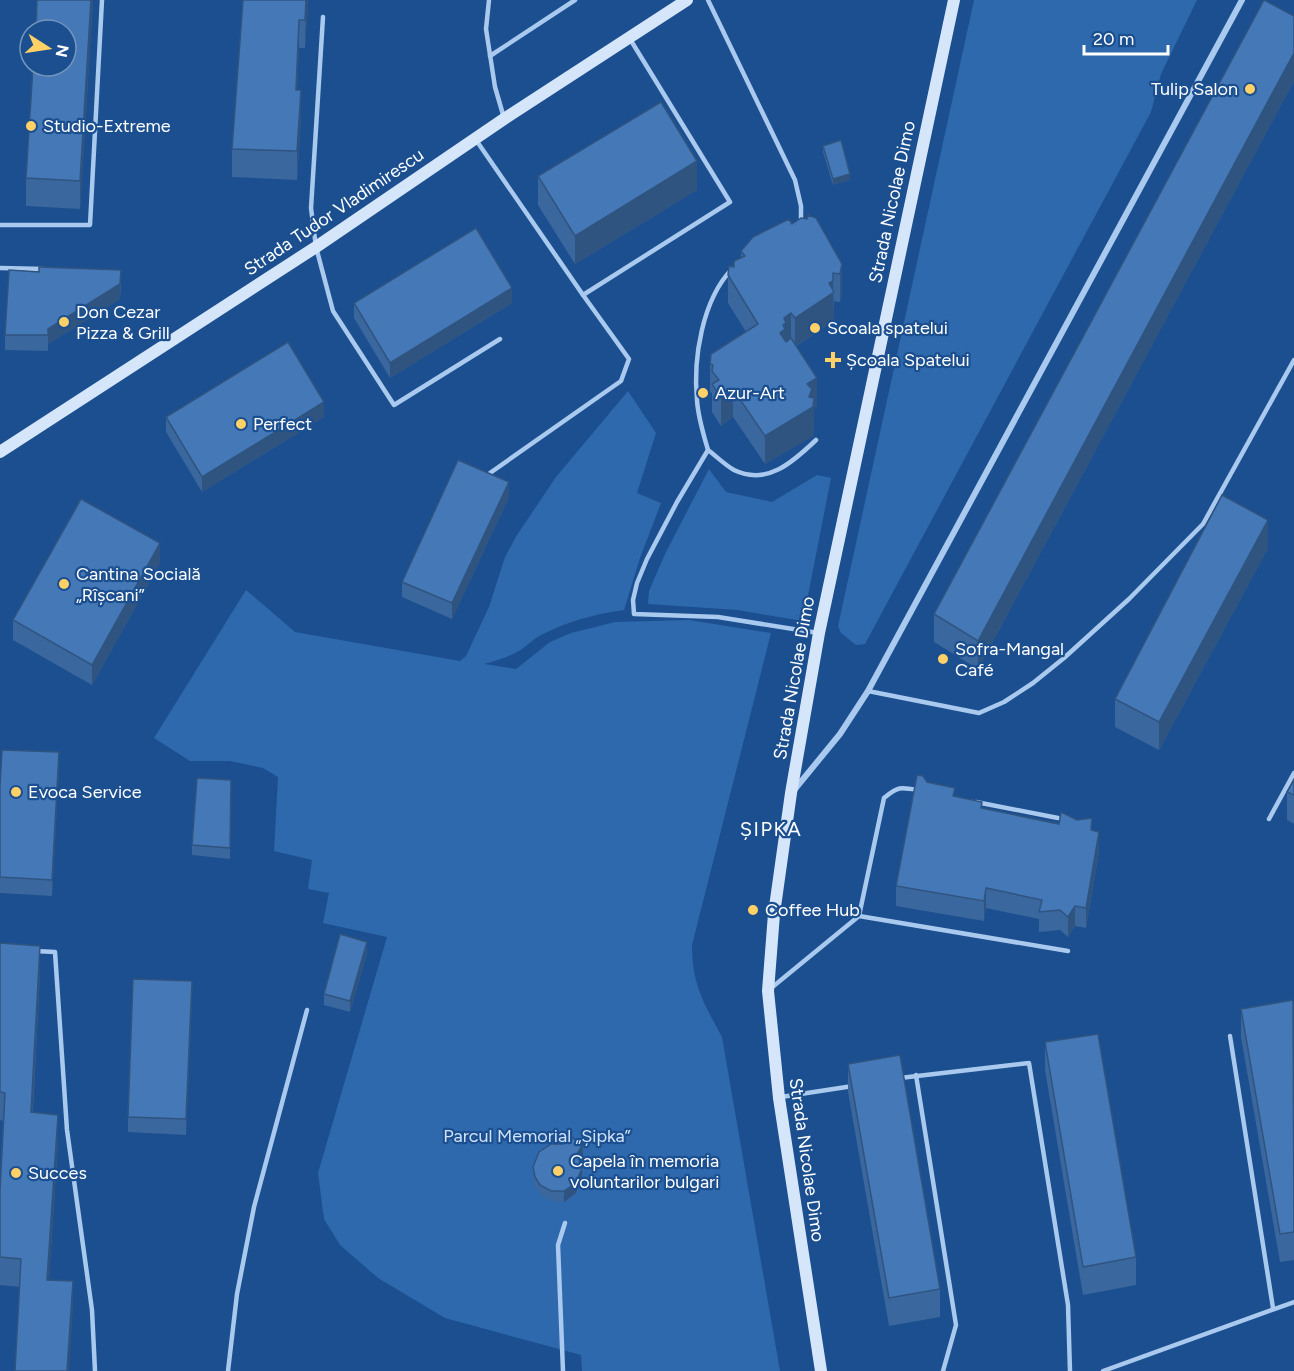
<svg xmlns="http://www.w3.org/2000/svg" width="1294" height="1371" font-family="Figtree,sans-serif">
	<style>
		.green { fill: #2e69ad }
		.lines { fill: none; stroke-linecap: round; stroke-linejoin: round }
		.lane { stroke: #a9c9ee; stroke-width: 4.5 }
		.street { stroke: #a9c9ee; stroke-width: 6 }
		.secondary { stroke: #d6e6fa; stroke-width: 12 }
		.wall { fill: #3a679d }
		.shaded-wall { fill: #305480 }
		.building { fill: #4478b7; stroke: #305480; stroke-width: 1.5 }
		.poi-dot { fill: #ffd166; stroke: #1b4f8f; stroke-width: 2 }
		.labels { text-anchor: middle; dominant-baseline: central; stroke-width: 4.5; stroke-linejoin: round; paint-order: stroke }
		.poi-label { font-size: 18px; fill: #fff; stroke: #1b4f8f; text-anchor: start }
		.street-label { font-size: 18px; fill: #fff; stroke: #1b4f8f }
		.park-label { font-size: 18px; fill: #cfe3fa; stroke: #1b4f8f }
		.neighbourhood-label { font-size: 20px; letter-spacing: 1.5px; fill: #fff; stroke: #1b4f8f }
	</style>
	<rect width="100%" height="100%" fill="#1b4f8f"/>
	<g class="green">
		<polygon points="974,0 1197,0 1161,74 1151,112 865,644 856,645 841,633 838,626"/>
		<path d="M628,391L656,433L637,493L661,503L640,558L624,610C595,614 569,621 543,634C534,638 527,646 519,651C508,657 496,661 484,664L516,669L550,642L571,633L615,622L689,620L771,633L692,945C692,985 704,1003 722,1037L780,1371H582L581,1355L445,1318L378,1278L340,1245L324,1219L318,1173L387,937L323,923L329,893L308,889L312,860L274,851L278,777L263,768L230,761H190L154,738L246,590L295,632L460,661L466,656L489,607L505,557L517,535L556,477Z"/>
		<polygon points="709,469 726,492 772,502 817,475 831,478 803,621 737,610 648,604 649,591 665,554"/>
	</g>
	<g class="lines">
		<g class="lane">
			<polyline points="489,0 486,29 495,87 504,118"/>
			<polyline points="708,0 795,180 801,206 801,223"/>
			<polyline points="323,17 311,208 316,247 333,311 394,405 500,339"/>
			<polyline points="490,56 575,0"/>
			<polyline points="476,140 583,295 730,202 630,39"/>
			<polyline points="0,225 90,225 102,0"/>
			<polyline points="0,268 44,269"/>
			<path d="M816,440C793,462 767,486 734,470C725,465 716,456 708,450L677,502L647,559L637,583L633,600L634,614L718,617L818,633"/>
			<path d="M708,450C703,433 698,417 697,400C693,359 702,300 732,269"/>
			<polyline points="490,473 621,381 629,359 583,295"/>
			<polyline points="868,691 979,713 1004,702 1033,683 1064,658 1129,599 1203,524 1294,360"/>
			<polyline points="976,802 1058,818"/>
			<polyline points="1269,819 1294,773"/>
			<path d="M859,916L884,798C898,786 901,787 918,790"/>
			<polyline points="35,951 55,952 67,1130 92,1310 95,1371"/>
			<polyline points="770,989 859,916 1068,951"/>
			<polyline points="1230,1036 1273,1308"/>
			<polyline points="916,1075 956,1325 943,1371"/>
			<polyline points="900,1078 1029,1063 1068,1305 1070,1371"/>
			<polyline points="781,1097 853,1086"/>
			<polyline points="228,1371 237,1294 254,1207 307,1010"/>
			<polyline points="563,1371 558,1245 565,1223"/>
			<polyline points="1103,1371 1294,1302"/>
		</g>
		<polyline class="street" points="795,789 840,734 868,691 1242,0"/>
		<g class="secondary">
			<polyline points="0,452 316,247 504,119 687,0"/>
			<polyline points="821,1371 779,1098 768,991 774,914 791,793 819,633 954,0"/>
		</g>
	</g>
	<g class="wall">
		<polygon points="37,0 93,0 80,209 26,206 26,178"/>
		<polygon points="308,0 305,48 299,48 297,90 301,118 297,180 232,177 232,149"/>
		<polygon points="1294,16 1294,81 978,669 934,642 934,614"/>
		<polygon points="823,146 850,180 833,185 823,152"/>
		<polygon points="538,176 697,190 575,264 538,205"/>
		<polygon points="792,224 842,264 842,292 840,302 834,301 834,321 796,346 817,406 814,408 814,426 813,436 765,464 733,417 721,426 712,412 712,393 710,392 710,364 746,332 728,303 728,275 741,257 741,251"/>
		<polygon points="39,272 121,285 120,299 48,344 48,351 5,350 5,335"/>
		<polygon points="354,303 512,303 390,378 354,318"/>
		<polygon points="166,417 324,417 202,492 166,432"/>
		<polygon points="509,497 452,619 402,597 402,582"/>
		<polygon points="1268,548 1159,750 1115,727 1115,699"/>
		<polygon points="160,563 92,685 13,640 13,620"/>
		<polygon points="59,768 52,896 0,893 0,786"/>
		<polygon points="231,780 230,859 192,855 192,845"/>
		<polygon points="1294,780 1294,824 1287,820 1287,792"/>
		<polygon points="927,782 955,797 982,808 1092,830 1099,852 1086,928 1075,926 1068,937 1060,930 1039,932 1039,919 986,908 984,921 896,906 896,886"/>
		<polygon points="0,943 40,974 33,1112 58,1143 49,1280 73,1310 20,1287 0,1285 0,1190 3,1121 0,1120"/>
		<polygon points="367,953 350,1012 324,1005 324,994"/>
		<polygon points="192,997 186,1135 128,1132 128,1117"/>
		<polygon points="1294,1004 1294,1260 1280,1262 1241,1037 1241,1009"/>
		<polygon points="1045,1042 1136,1257 1136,1285 1083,1295 1045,1070"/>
		<polygon points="848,1064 940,1289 940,1317 889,1326 848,1092"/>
		<polygon points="583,1154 579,1161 582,1178 576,1193 564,1202 551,1201 540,1195 535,1188 533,1178 533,1167"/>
	</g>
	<g class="shaded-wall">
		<polygon points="91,0 93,0 80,209 80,181"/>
		<polygon points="306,0 308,0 308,8 305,48"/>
		<polygon points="299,20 299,48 296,118 296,90"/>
		<polygon points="1294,53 1294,81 978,669 978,641"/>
		<polygon points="301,90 301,118 297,180 297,151"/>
		<polygon points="697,161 697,190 575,264 575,236"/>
		<polygon points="850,174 850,180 833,185 833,179"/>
		<polygon points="842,264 842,292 840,302 840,274"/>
		<polygon points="121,270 120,299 48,344 48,351 48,329"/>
		<polygon points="833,281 834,321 795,346 795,318 829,283"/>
		<polygon points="512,288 512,303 390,378 390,363"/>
		<polygon points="791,313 791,341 780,361 780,333 784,318"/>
		<polygon points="817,378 817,406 814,408 814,426 813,436 765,464 765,436 807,384"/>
		<polygon points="733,389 733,417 721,426 721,398"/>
		<polygon points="324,402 324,417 202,492 202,477"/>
		<polygon points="509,482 509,497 452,619 452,603"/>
		<polygon points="1268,520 1268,548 1159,750 1159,722"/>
		<polygon points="160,543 160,563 92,685 92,665"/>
		<polygon points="59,752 59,768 52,896 52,880"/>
		<polygon points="1099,832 1099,852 1086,928 1086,908"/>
		<polygon points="986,888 986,908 984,921 984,901"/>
		<polygon points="1075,906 1075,926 1068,937 1068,917"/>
		<polygon points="367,942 367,953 350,1012 350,1001"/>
		<polygon points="40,946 40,974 31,1140 31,1112"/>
		<polygon points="192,981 192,997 186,1135 186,1119"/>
		<polygon points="58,1115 58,1143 47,1308 47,1280"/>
		<polygon points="583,1144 583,1154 577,1164 577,1154"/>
		<polygon points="582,1168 582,1178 576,1193 564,1202 564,1191"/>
		<polygon points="73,1281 73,1310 69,1371 67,1371"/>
	</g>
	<g class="building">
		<polygon points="37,0 91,0 80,181 26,178 33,66 66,66 66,30 36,30"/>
		<polygon points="243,0 306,0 305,20 299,20 296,90 301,90 297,151 232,149"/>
		<polygon points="1264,0 1294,16 1294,53 978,641 934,614"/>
		<polygon points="661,102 697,161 575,236 538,176"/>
		<polygon points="841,140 850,174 833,179 823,146"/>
		<polygon points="808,215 816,218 842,264 840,274 833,273 833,281 829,283 834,292 795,318 791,313 784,318 786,323 783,325 785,329 780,333 786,342 791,338 817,378 807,384 812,389 809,397 814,398 813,407 765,436 733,389 721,398 712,384 719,380 712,371 713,365 710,364 711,354 758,324 728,275 729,266 734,267 734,261 745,256 741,251 753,237 789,219 792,224 801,218 807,219"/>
		<polygon points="476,228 512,288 390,363 354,303"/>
		<polygon points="39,267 121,270 120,284 48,329 48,335 5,335 9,270 39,272"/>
		<polygon points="288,342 324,402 202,477 166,417"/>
		<polygon points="458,460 509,482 452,603 402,582"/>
		<polygon points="1222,495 1268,520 1159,722 1115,699"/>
		<polygon points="81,499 160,543 92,665 13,620"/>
		<polygon points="2,750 59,752 52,880 0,877 0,786"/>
		<polygon points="917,775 923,776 927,782 955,788 953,796 982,802 981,808 1059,824 1061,812 1077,820 1092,818 1091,830 1099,832 1086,908 1075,906 1068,917 1060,910 1039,912 1042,900 986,888 984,901 896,886"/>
		<polygon points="197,778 231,780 230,848 192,845"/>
		<polygon points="1294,780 1294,795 1287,792"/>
		<polygon points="340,934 367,942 350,1001 324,994"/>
		<polygon points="0,943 40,946 31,1112 58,1115 47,1280 73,1281 67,1371 15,1371 21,1259 0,1257 0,1190 5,1093 0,1092"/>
		<polygon points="133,979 192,981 186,1119 128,1117"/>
		<polygon points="1293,1000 1294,1232 1280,1234 1241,1009"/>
		<polygon points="1098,1034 1136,1257 1083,1267 1045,1042"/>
		<polygon points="900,1055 940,1289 889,1298 848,1064"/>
		<polygon points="568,1135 583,1144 577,1154 582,1168 576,1183 564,1191 551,1191 540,1185 535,1177 533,1167 539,1152 551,1144 563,1144"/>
	</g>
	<g class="poi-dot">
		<circle cx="1250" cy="89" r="6"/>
		<circle cx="31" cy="126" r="6"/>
		<circle cx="64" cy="322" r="6"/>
		<circle cx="815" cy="328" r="6"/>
		<path d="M830 351h6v6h6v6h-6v6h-6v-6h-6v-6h6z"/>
		<circle cx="703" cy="393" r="6"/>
		<circle cx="241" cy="424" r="6"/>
		<circle cx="64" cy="584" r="6"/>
		<circle cx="943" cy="659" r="6"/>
		<circle cx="16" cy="792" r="6"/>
		<circle cx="753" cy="910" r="6"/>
		<circle cx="558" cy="1171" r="6"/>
		<circle cx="16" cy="1173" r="6"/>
	</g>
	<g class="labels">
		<g class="poi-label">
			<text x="1238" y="89" text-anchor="end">Tulip Salon</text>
			<text x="43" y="126">Studio-Extreme</text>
			<text x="76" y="312">Don Cezar<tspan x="76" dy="21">Pizza &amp; Grill</tspan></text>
			<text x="827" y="328">Scoala spatelui</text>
			<text x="846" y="360">Școala Spatelui</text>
			<text x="715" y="393">Azur-Art</text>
			<text x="253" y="424">Perfect</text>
			<text x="76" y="574">Cantina Socială<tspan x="76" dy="21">„Rîșcani”</tspan></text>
			<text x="955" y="649">Sofra-Mangal<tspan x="955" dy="21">Café</tspan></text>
			<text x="28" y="792">Evoca Service</text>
			<text x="765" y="910">Coffee Hub</text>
			<text x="570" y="1161">Capela în memoria<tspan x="570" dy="21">voluntarilor bulgari</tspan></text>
			<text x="28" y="1173">Succes</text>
		</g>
		<g class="street-label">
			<text transform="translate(892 202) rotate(-78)">Strada Nicolae Dimo</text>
			<text transform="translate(334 212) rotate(-34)">Strada Tudor Vladimirescu</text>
			<text transform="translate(794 678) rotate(-80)">Strada Nicolae Dimo</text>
			<text transform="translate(807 1160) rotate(82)">Strada Nicolae Dimo</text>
		</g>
		<g class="park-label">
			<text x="537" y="1136">Parcul Memorial „Șipka”</text>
		</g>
		<g class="neighbourhood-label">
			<text x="771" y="829">ȘIPKA</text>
		</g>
	</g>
	<g transform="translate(48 48) rotate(102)"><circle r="28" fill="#1b4f8f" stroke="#7695bc" stroke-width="1.5"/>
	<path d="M0-4.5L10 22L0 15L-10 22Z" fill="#ffd166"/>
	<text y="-9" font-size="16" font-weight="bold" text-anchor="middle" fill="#ffffff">N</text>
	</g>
	<path d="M1084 45v9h84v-9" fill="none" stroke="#ffffff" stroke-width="3"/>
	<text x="1093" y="45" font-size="18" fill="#ffffff" stroke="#1b4f8f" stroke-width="4.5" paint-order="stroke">20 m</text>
</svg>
